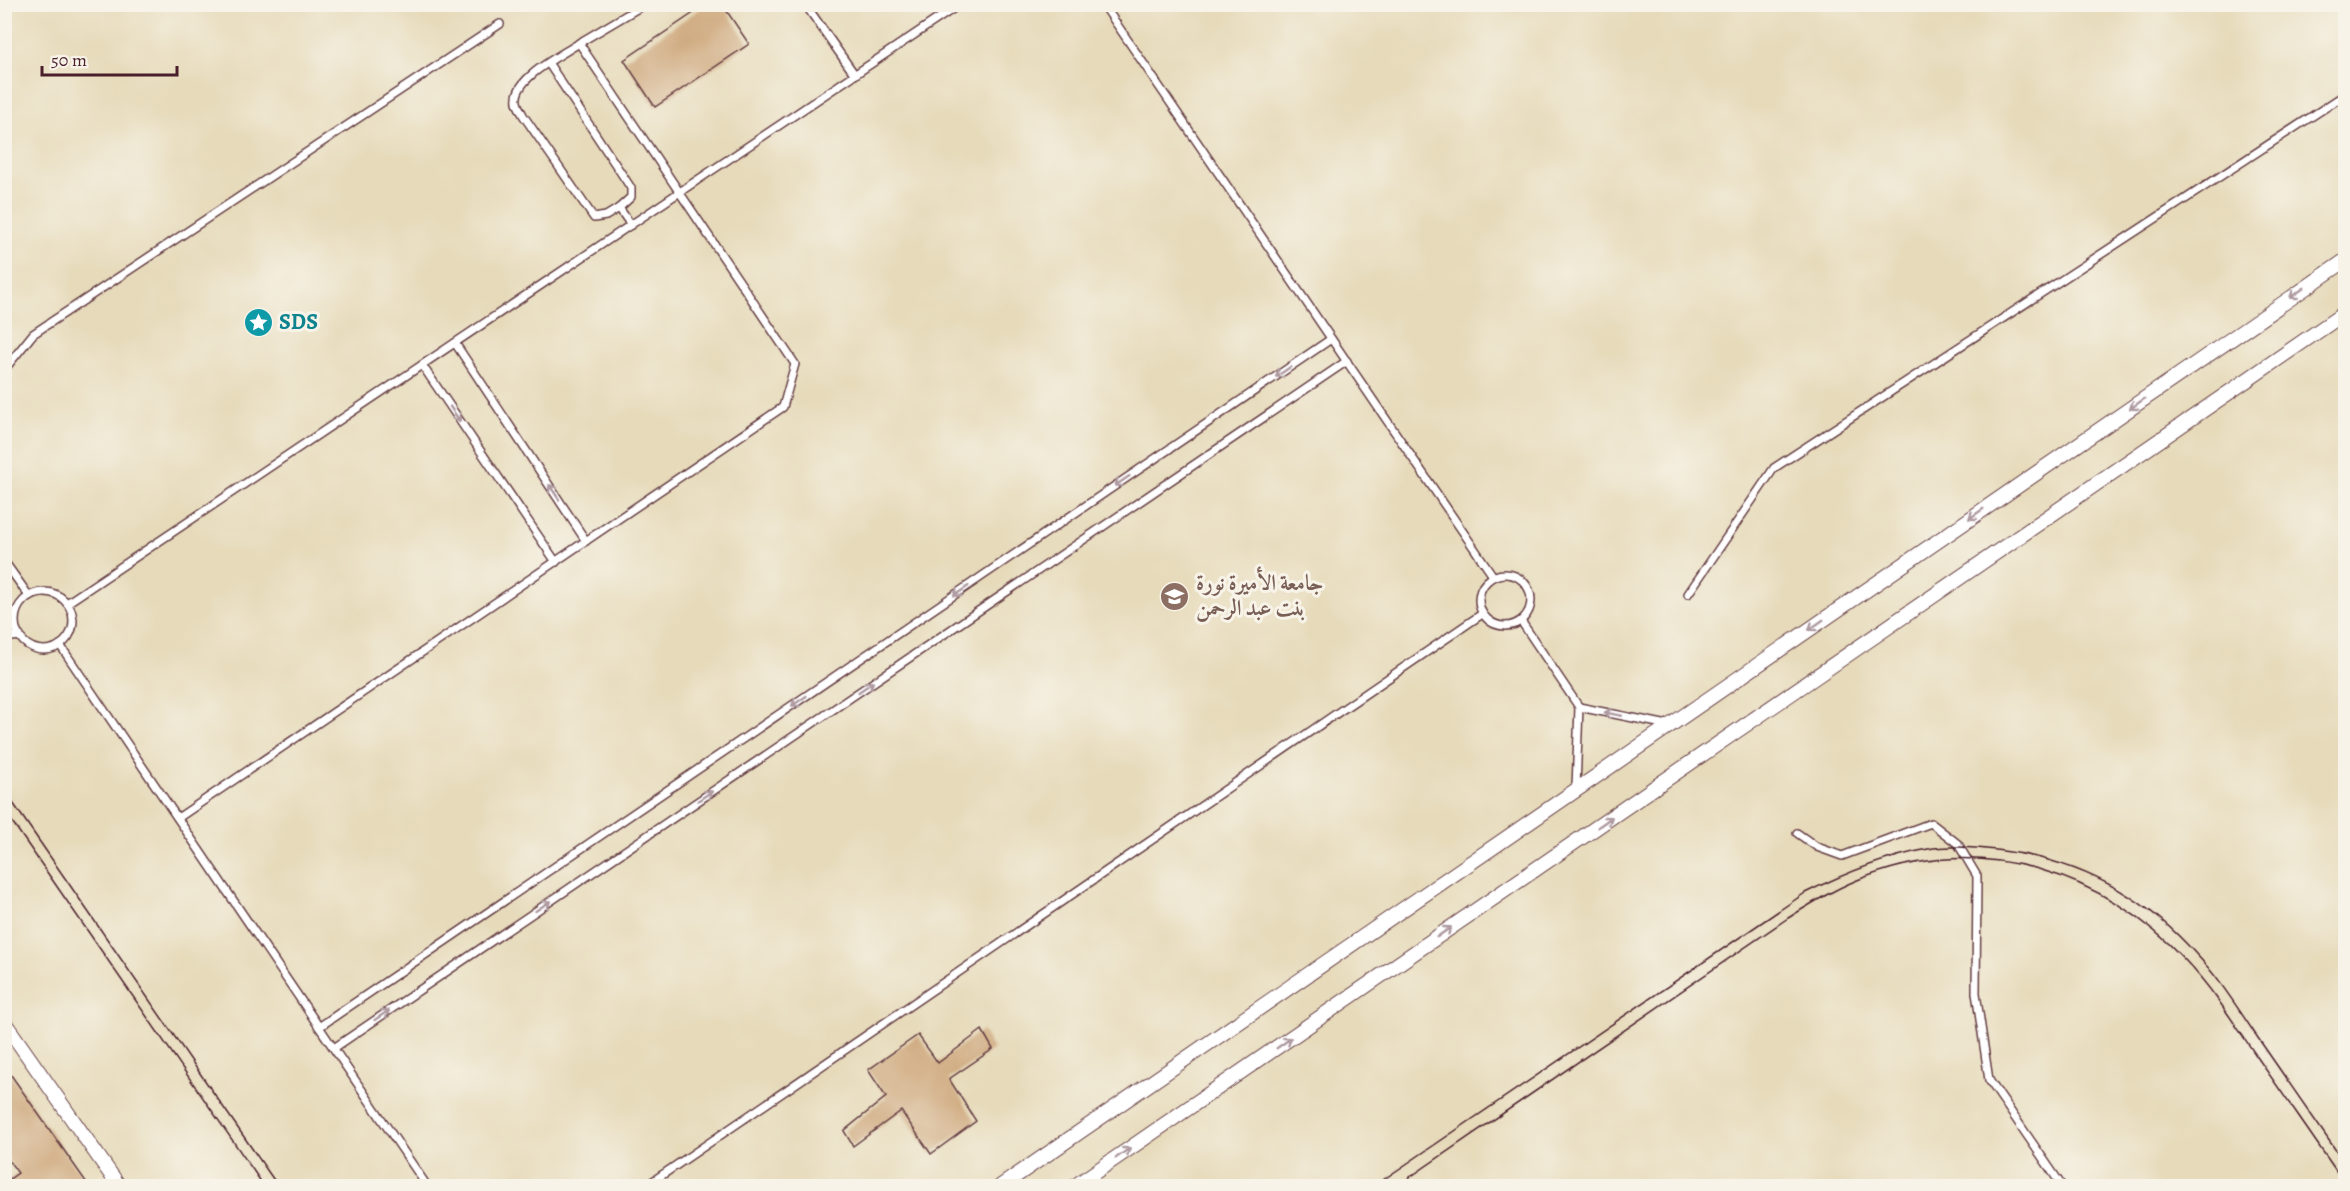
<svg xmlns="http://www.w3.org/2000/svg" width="2350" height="1191" font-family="Alegreya,Amiri,serif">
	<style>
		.built { fill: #e6daba }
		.building { fill: #d0ac82 }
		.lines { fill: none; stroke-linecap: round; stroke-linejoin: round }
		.lane-casing { stroke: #643c42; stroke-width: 10 }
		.street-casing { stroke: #643c42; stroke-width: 16 }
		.lane { stroke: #fff; stroke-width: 7 }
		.street { stroke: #fff; stroke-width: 14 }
		.tram { stroke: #4a1f2b; stroke-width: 1.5 }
		.oneway { stroke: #ae9aa0 }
		.labels { text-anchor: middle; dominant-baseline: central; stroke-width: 6; stroke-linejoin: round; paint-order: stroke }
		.culture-label { font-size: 22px; font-weight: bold; fill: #0d838f; stroke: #f7f3e8; text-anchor: start }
		.education-label { font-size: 22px; font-weight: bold; fill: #785e54; stroke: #f7f3e8; text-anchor: start }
	</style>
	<rect width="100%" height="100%" fill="#f7f3e8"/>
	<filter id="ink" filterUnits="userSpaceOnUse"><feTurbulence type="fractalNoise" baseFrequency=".0167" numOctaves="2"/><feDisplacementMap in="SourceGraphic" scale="12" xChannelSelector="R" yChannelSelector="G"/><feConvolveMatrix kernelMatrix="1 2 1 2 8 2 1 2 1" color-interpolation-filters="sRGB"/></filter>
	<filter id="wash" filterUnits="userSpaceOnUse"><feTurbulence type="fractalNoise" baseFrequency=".008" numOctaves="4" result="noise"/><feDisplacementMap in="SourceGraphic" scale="24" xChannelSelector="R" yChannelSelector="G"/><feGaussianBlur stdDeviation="1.35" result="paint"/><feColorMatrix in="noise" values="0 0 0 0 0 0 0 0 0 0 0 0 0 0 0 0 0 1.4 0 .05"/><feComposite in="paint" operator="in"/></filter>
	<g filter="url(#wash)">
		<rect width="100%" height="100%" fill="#f4e0c7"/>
		<rect class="built" x="5" y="5" width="2340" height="1181"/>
		<g id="blocks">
			<g class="building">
				<polygon points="707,4 722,4 749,44 655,107 624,60"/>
				<polygon points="982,1030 993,1049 949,1079 976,1121 931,1154 901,1111 853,1146 844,1131 886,1097 868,1070 918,1035 938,1063"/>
				<polygon points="4,1065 89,1186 4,1186 4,1183 18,1173 4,1154"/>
			</g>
		</g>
	</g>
	<g filter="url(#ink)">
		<use href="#blocks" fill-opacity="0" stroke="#643c42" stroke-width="1.5"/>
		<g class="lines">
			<defs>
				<g id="lane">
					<polyline points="805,4 855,75"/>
					<polyline points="1103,4 1493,576"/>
					<path d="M579,43C562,55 513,78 517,102C518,106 521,111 523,115L594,218L606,216L619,208L631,225"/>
					<polyline points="549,64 631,188 631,197 619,208"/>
					<polyline points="455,343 586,541"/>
					<polyline points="422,365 556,562"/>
					<polyline points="4,370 33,334 500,24"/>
					<polyline points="4,561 29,596"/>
					<circle cx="1505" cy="600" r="26"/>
					<circle cx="44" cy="621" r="29"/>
					<polyline points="1688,594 1774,468 2346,94"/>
					<polyline points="67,603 960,4"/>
					<polyline points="1521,621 1579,707"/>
					<polyline points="4,638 20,636"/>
					<polyline points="60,645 427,1186"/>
					<polyline points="1576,788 1579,707 1668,725"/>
					<polyline points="178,818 783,407 795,364 579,43 645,4"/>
					<polyline points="1797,833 1817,847 1842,856 1931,823 1958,844 1977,876 1976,993 1989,1080 2062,1186"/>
					<polyline points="319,1027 1331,339"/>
					<polyline points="334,1048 1347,361"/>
					<polyline points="646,1186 1482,614"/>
				</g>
				<g id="street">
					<polyline points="4,1022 119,1186"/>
					<polyline points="1001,1186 2346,260"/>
					<polyline points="1075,1186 2346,312"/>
				</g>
			</defs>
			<use href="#lane" class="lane-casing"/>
			<use href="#street" class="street-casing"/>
			<use href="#lane" class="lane"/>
			<use href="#street" class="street"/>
			<g class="tram">
				<polyline points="4,790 278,1186"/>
				<polyline points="4,810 264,1186"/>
				<path d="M1374,1186L1805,893C1845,873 1884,857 1928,849C1950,845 1974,848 1996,850C2076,859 2142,893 2196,954C2220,979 2238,1009 2258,1038C2287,1080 2316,1122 2346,1165"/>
				<path d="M1397,1186L1788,918C1814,902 1839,886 1868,876C1983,833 2104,873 2185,960C2211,987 2232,1020 2253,1051C2284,1096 2315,1140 2346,1185"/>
			</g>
		</g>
		<defs><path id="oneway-shaft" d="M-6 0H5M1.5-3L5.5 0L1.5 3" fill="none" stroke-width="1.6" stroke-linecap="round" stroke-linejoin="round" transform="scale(1.5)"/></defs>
		<g class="oneway">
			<use href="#oneway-shaft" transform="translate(2297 293) rotate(145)"/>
			<use href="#oneway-shaft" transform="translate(1283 372) rotate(146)"/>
			<use href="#oneway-shaft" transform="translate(2137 404) rotate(145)"/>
			<use href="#oneway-shaft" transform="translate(455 414) rotate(56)"/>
			<use href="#oneway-shaft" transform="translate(1122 481) rotate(146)"/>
			<use href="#oneway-shaft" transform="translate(554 492) rotate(-124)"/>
			<use href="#oneway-shaft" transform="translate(1976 514) rotate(145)"/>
			<use href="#oneway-shaft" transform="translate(961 591) rotate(146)"/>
			<use href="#oneway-shaft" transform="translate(1816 625) rotate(145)"/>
			<use href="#oneway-shaft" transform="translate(866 687) rotate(-34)"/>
			<use href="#oneway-shaft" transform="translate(799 701) rotate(146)"/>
			<use href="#oneway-shaft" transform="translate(1613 714) rotate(-169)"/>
			<use href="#oneway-shaft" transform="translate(705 796) rotate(-34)"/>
			<use href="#oneway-shaft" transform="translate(1605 822) rotate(-35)"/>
			<use href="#oneway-shaft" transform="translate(543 906) rotate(-34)"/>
			<use href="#oneway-shaft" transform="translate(1444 932) rotate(-35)"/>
			<use href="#oneway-shaft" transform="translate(382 1015) rotate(-34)"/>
			<use href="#oneway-shaft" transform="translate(1284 1043) rotate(-35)"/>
			<use href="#oneway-shaft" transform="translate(1123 1153) rotate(-35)"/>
		</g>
	</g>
	<defs>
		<symbol id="sight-disc" viewBox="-11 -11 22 22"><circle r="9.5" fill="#0f9aa8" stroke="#f7f3e8"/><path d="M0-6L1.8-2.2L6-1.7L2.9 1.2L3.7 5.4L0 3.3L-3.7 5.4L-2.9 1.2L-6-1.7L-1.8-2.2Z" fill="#fff"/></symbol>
		<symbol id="university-disc" viewBox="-11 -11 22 22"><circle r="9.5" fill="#8d6e63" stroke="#f7f3e8"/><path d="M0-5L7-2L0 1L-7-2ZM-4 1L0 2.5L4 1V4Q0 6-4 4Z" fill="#fff"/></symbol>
	</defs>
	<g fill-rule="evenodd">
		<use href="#sight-disc" x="242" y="306" width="33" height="33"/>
		<use href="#university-disc" x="1158" y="580" width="33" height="33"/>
	</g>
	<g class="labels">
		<g class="culture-label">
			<text x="279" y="322">SDS</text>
		</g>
		<g class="education-label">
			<text x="1196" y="583">جامعة الأميرة نورة<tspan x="1196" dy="25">بنت عبد الرحمن</tspan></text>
		</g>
	</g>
	<rect width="2350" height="1191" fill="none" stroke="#f7f3e8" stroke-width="24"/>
	<path d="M42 66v9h135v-9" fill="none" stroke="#4a1f2b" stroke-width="3"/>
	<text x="51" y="66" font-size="18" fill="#4a1f2b" stroke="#f7f3e8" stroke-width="4.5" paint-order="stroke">50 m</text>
</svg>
